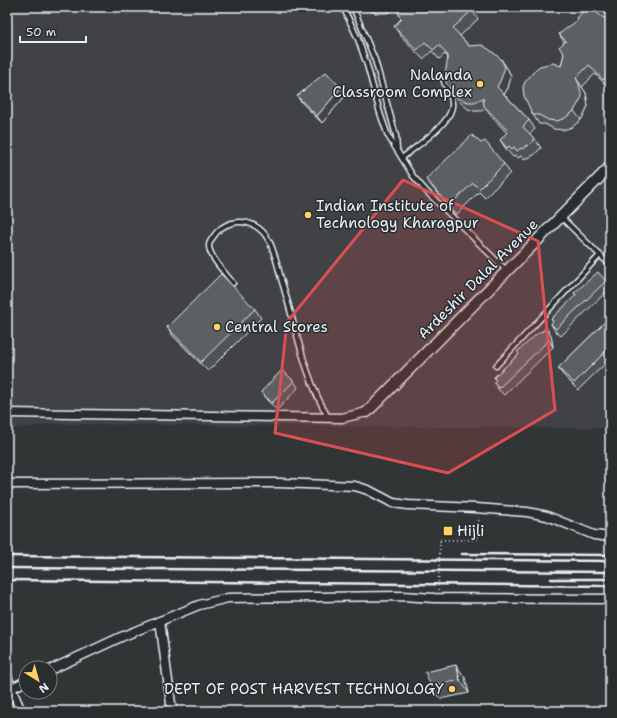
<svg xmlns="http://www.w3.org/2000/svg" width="617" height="718" font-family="'Shantell Sans',sans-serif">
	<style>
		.built { fill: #3f4244 }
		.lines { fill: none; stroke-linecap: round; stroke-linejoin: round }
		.service-casing { stroke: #e8f1f8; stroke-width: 7 }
		.minor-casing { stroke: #e8f1f8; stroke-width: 11 }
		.tertiary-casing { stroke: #e8f1f8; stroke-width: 13 }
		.path { stroke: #e8f1f8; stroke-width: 1.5; stroke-dasharray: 1 3; stroke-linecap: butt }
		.service { stroke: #2a2d2e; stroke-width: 4 }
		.minor { stroke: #2a2d2e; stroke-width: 8 }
		.tertiary { stroke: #2a2d2e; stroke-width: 10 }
		.rail { stroke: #e8f1f8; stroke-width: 2.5 }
		.path-bridge { stroke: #e8f1f8; stroke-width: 1.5; stroke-dasharray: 1 3; stroke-linecap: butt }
		.wall { fill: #4f5355; stroke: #e8f1f8 }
		.shaded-wall { fill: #404345; stroke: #e8f1f8 }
		.building { fill: #5c6063; stroke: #e8f1f8 }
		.marked { fill: #da5052; fill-opacity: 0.2; stroke: #da5052; stroke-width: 3; stroke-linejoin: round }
		.poi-dot { fill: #ffd166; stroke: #2a2d2e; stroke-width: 1.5 }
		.labels { text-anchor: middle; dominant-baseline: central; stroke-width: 3; stroke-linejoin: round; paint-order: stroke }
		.poi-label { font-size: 15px; fill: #e8f1f8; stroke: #2a2d2e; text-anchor: start }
		.street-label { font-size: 15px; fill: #e8f1f8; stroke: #2a2d2e }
	</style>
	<rect width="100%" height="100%" fill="#323536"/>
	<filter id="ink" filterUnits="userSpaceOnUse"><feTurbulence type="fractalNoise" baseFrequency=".025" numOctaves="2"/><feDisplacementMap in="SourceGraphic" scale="8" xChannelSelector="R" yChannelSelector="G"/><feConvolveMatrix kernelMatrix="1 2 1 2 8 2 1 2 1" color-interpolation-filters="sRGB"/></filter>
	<g filter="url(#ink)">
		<polygon class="built" points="7,7 610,7 610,428 49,424 7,430"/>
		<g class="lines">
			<defs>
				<g id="service">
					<polyline points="343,7 358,39 367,65 380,113 388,136 413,176 426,191 507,271"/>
					<polyline points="353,7 375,60 396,136 397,149"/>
					<path d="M402,158C416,146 455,122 452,102C451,95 447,88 444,82"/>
					<polyline points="561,217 610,265"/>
					<path d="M233,283C227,275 208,256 209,245C210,240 214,236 217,232C222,226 229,223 238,222C250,221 262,228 268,239C275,251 278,268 282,282C296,327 304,376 328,417"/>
					<polyline points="496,366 600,255"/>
				</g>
				<g id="minor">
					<polyline points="7,413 342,418 367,412"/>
					<polyline points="7,483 14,484 279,483 355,486 368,490 393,503 408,505 476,508 527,512 547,516 594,535 610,537"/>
					<polyline points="160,621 172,711"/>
					<polyline points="50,670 121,637 199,605 228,598 402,596 434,598 610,599"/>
					<polyline points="7,675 11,688 21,711"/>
					<polyline points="8,690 26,681"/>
				</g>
				<polyline id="tertiary" points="367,412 610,167"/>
			</defs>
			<use href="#service" class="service-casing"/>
			<use href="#minor" class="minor-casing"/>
			<use href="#tertiary" class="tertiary-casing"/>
			<polyline class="path" points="440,540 477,540 479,517"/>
			<use href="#service" class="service"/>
			<use href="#minor" class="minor"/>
			<use href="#tertiary" class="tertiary"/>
			<g class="rail">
				<polyline points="462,554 610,555"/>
				<polyline points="7,556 610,561"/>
				<polyline points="7,568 610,572"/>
				<polyline points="551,579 610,579"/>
				<polyline points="7,580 610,586"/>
			</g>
			<polyline class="path-bridge" points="438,594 440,540"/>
		</g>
		<g class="wall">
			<polygon points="365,7 468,7 472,10 478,19 460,36 469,46 507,68 511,76 508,88 504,94 529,120 535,129 530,134 535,139 541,148 533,156 533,155 529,158 527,157 524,160 521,156 518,158 516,155 513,157 506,149 500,140 507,133 490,115 486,109 481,111 474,111 468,109 460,102 454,93 448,57 445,54 439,59 432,51 423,59 400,35 394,26 401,19 398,9 397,7 387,13 375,13"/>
			<polygon points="610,13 610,89 595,74 582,87 586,93 588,106 581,120 572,127 563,130 554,129 545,124 539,124 533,115 561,66 564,54 564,42 559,34 604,18"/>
			<polygon points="341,88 346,95 322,123 302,103 297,96"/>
			<polygon points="504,164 510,173 485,198 479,192 456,215 433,188 426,179"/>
			<polygon points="606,281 610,287 610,288 561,336 555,331 551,324 553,322 551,319 576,296 574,293"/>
			<polygon points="255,309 261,318 208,371 173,336 167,327"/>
			<polygon points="610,317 610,359 578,390 563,375 558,368"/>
			<polygon points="546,328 551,335 553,347 504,395 498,389 494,382 496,380 494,377 519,354 517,352"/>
			<polygon points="294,381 298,388 277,410 266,399 261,392"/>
			<polygon points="456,665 465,678 469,693 440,699 431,686"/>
		</g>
		<g class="shaded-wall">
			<polygon points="501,59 507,68 511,76 508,88 503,96 497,87"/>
			<polygon points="576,78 586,93 588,106 581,120 574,111"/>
			<polygon points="341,88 346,95 322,123 317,116"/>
			<polygon points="546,328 551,335 553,347 549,340"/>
			<polygon points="456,665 465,678 469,693 460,680"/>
		</g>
		<g class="building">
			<polygon points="398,7 468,7 472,10 453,28 469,46 482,45 490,50 501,59 505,67 501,79 497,87 529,120 523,127 535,139 527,147 526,145 523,149 521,148 517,151 514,147 512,149 509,146 507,148 500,140 508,131 484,106 483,98 475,102 468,102 462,100 454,93 446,83 445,75 448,56 439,45 433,50 425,42 417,50 394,26 402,19 399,16"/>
			<polygon points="587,7 589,7 604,18 610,13 610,73 603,80 589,65 576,78 579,84 582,97 574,111 565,118 557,121 548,120 539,115 533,115 524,96 523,87 525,82 537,68 540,66 553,63 561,66 564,54 559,47 566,41 559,34 578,20 577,18"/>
			<polygon points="326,72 341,88 317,116 297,96"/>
			<polygon points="472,135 481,143 485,141 504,164 479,189 473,183 449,206 426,179"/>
			<polygon points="598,272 606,281 556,329 551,324 553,321 551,319 576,295 574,293"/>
			<polygon points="221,274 255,309 201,362 167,327"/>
			<polygon points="610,317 610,347 574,383 558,368"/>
			<polygon points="546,328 549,340 499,388 494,382 496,380 494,377 519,354 517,352 538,333 541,331 542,332"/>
			<polygon points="282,370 294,381 272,403 261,392"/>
			<polygon points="456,665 460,680 431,686 425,672"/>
		</g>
	</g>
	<path class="marked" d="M403,180L538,241L555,410L448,473L275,433L287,322Z"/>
	<g class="poi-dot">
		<circle cx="480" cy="84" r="4"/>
		<circle cx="308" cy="215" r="4"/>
		<circle cx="217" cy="327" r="4"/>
		<rect x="443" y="526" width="10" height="10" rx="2"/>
		<circle cx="452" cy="689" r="4"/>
	</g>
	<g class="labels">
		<g class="poi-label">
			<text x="472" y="75" text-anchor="end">Nalanda<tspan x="472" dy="17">Classroom Complex</tspan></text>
			<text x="316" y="206">Indian Institute of<tspan x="316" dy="17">Technology Kharagpur</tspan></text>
			<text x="225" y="327">Central Stores</text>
			<text x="457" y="531">Hijli</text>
			<text x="444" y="689" text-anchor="end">DEPT OF POST HARVEST TECHNOLOGY</text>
		</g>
		<g class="street-label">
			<text transform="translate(478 279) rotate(-45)">Ardeshir Dalal Avenue</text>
		</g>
	</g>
	<rect width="617" height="718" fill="none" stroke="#2a2d2e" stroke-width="24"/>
	<rect x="12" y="12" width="593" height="694" fill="none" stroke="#e8f1f8" stroke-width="1.5" filter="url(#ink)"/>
	<g transform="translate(38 680) rotate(143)"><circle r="19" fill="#2a2d2e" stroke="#767b7f"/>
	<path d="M0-3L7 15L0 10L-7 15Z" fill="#ffd166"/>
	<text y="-6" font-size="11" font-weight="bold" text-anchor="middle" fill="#e8f1f8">N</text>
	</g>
	<path d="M20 36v6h66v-6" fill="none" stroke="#e8f1f8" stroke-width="2"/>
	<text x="26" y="36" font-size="12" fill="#e8f1f8" stroke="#2a2d2e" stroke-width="3" paint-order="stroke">50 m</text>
</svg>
